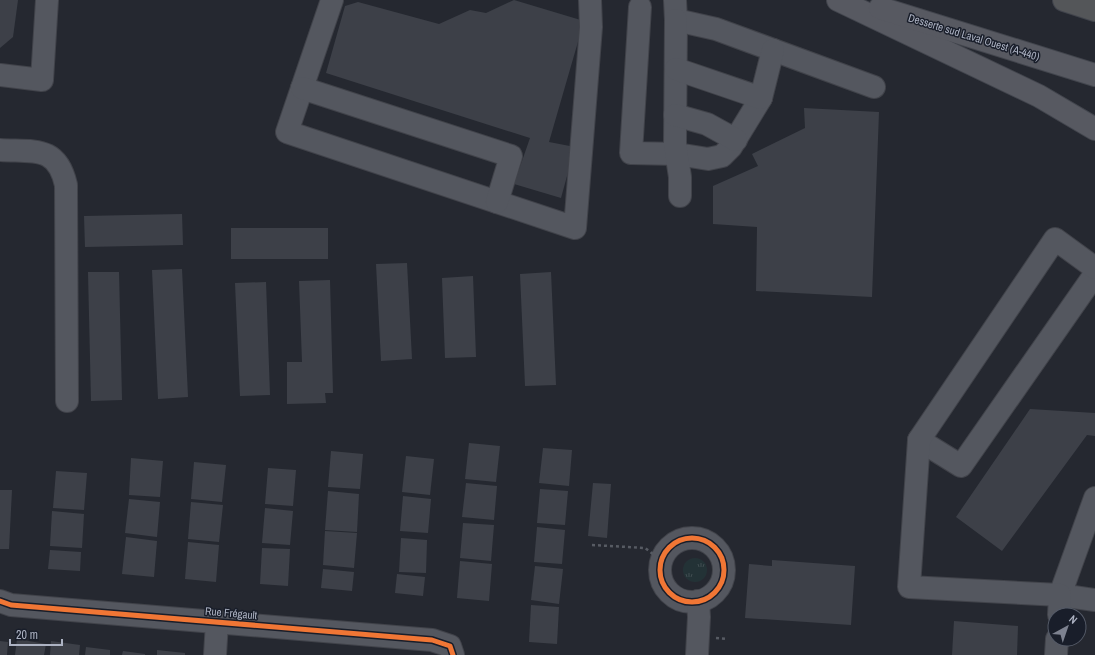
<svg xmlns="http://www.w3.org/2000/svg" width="1095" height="655" font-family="'Archivo Narrow',sans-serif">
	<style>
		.grass { fill: url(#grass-tufts) }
		.building { fill: #3d4048 }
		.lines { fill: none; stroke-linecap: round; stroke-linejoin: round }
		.minor-casing { stroke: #41434a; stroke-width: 24 }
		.major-casing { stroke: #42454d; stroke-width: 24 }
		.highway-casing { stroke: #41444c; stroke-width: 24 }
		.path { stroke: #575b63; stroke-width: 2.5; stroke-dasharray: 3 3; stroke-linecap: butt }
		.minor { stroke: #54575f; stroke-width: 22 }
		.major { stroke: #575961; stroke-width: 22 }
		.highway { stroke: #545659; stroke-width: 22 }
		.cycleway-casing { stroke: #191e2a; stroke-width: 8 }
		.cycleway { stroke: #f07635; stroke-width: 5 }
		.labels { text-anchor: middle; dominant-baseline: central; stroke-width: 3; stroke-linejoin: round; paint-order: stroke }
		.street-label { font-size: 11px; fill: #adb3c3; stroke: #191e2a }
	</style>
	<defs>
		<pattern id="grass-tufts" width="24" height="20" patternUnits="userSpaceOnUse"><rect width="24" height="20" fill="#233236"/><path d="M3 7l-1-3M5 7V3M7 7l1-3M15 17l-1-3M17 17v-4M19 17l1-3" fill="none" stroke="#404d51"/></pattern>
	</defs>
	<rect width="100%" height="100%" fill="#252830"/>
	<circle class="grass" cx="695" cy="570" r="12"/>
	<g class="building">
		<polygon points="0,0 18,0 13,37 0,48"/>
		<polygon points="514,0 584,21 549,142 575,147 561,198 514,184 530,138 326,73 345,6 358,2 439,24 470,10 486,13"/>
		<polygon points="804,108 879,112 872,297 756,291 757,227 713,224 713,186 758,166 752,154 805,128"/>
		<polygon points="182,214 183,245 85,247 84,216"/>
		<rect x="231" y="228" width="97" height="31"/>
		<polygon points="407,263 412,359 381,361 376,264"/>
		<polygon points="182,269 188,397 158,399 152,270"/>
		<polygon points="88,272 119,272 122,400 91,401"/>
		<polygon points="551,272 556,385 525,386 520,274"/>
		<polygon points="473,276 476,357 445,358 442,278"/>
		<polygon points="330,280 333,393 325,393 326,403 287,404 287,362 302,362 299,281"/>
		<polygon points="266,282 270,395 240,396 235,283"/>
		<polygon points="1030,409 1095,413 1095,436 1087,435 1002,551 956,517"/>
		<polygon points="469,443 500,446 496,482 465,479"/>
		<polygon points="543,448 572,450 569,486 539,483"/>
		<polygon points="331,451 363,454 360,489 328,487"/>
		<polygon points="406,456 434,459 430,495 402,492"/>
		<polygon points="131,458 163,461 160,497 129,495"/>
		<polygon points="194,462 226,465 222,502 191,499"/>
		<polygon points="268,468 296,470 293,506 265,504"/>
		<polygon points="56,471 87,473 84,510 53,508"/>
		<polygon points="466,483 497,486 494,520 462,517"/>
		<polygon points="593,483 611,484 607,538 588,536"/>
		<polygon points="540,489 568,491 565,525 537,523"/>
		<polygon points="0,490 12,490 9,549 0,549"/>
		<polygon points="328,491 359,494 357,532 325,530"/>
		<polygon points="403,496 431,499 428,533 400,531"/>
		<polygon points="129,499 160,502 157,537 125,533"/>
		<polygon points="191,502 223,505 219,542 188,539"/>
		<polygon points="265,508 293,511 290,545 262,543"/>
		<polygon points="52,511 84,514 82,548 50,546"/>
		<polygon points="463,523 494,525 491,561 460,558"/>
		<polygon points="537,527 565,530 562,564 534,562"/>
		<polygon points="325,531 357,533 354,568 323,565"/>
		<polygon points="126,537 157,541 154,577 122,574"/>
		<polygon points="401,538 427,540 426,573 399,572"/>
		<polygon points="188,542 219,545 216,582 185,579"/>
		<polygon points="262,548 290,549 288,586 260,584"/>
		<polygon points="50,550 81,552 80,571 48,569"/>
		<polygon points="772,560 855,566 851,625 745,618 749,564 772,566"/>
		<polygon points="460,561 492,564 489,601 457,598"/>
		<polygon points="535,566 563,569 559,604 531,600"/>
		<polygon points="323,569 354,572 352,591 321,588"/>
		<polygon points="397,574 425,577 423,596 395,593"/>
		<polygon points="531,605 559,607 557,644 529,642"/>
		<polygon points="954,621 1018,626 1017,655 952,655"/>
		<polygon points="17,639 46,644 44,655 15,655"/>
		<polygon points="0,641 8,642 7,655 0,655"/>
		<polygon points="51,641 80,645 79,655 50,655"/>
		<polygon points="86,647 110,650 110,655 85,655"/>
		<polygon points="157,650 185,653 185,655 157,655"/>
		<polygon points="123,651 145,654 145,655 122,655"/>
	</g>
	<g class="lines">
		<defs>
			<g id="minor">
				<polyline points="332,0 287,132 575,228 591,27 590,0"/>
				<polyline points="675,0 676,20 716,29 874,87"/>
				<polyline points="640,7 631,153 677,154 708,159 722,156 731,147 761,98"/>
				<polyline points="676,20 675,144 680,177 680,196"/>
				<polyline points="676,69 761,98 773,50"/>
				<polyline points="0,75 42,80 47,0"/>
				<polyline points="302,88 511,156 497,202"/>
				<polyline points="675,115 707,124 736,140"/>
				<path d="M0,150C34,152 57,145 66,185L67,401"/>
				<polyline points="919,440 961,466 1095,274"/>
				<polyline points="1095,498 1060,595 1095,600"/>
				<circle cx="692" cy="570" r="32"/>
				<polyline points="0,601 11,605 432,640 450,646 453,655"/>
				<polyline points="1059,615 1060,595 909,587 919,440 1055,239 1095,268"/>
				<polyline points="215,655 217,622"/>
				<polyline points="697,655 699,617 698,601"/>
				<polyline points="1056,655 1057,639"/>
			</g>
			<g id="major">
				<polyline points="838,0 1039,96 1095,129"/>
				<polyline points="880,8 1095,75"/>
			</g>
			<polyline id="highway" points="1064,0 1095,10"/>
		</defs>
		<use href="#minor" class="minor-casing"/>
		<use href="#major" class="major-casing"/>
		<use href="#highway" class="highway-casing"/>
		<g class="path">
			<polyline points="592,545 645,548 661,560"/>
			<polyline points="716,638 727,639"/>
		</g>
		<use href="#minor" class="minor"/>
		<use href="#major" class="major"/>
		<use href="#highway" class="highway"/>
		<defs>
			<g id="cycleway">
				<circle cx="692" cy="570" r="32"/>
				<polyline points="0,601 11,605 432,640 450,646 453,655"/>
			</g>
		</defs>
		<use href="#cycleway" class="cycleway-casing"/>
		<use href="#cycleway" class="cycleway"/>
	</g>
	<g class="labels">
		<g class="street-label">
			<text transform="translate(974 37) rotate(17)">Desserte sud Laval Ouest (A-440)</text>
			<text transform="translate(231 613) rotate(5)">Rue Frégault</text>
		</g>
	</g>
	<g transform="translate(1067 627) rotate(40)"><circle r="19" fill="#191e2a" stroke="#545a67"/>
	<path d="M0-3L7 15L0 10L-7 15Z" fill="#7d8290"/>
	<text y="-6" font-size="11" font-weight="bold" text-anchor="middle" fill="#adb3c3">N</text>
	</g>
	<path d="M10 639v6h52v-6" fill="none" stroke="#adb3c3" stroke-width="2"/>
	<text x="16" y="639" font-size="12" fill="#adb3c3" stroke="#191e2a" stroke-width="3" paint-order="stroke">20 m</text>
</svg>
